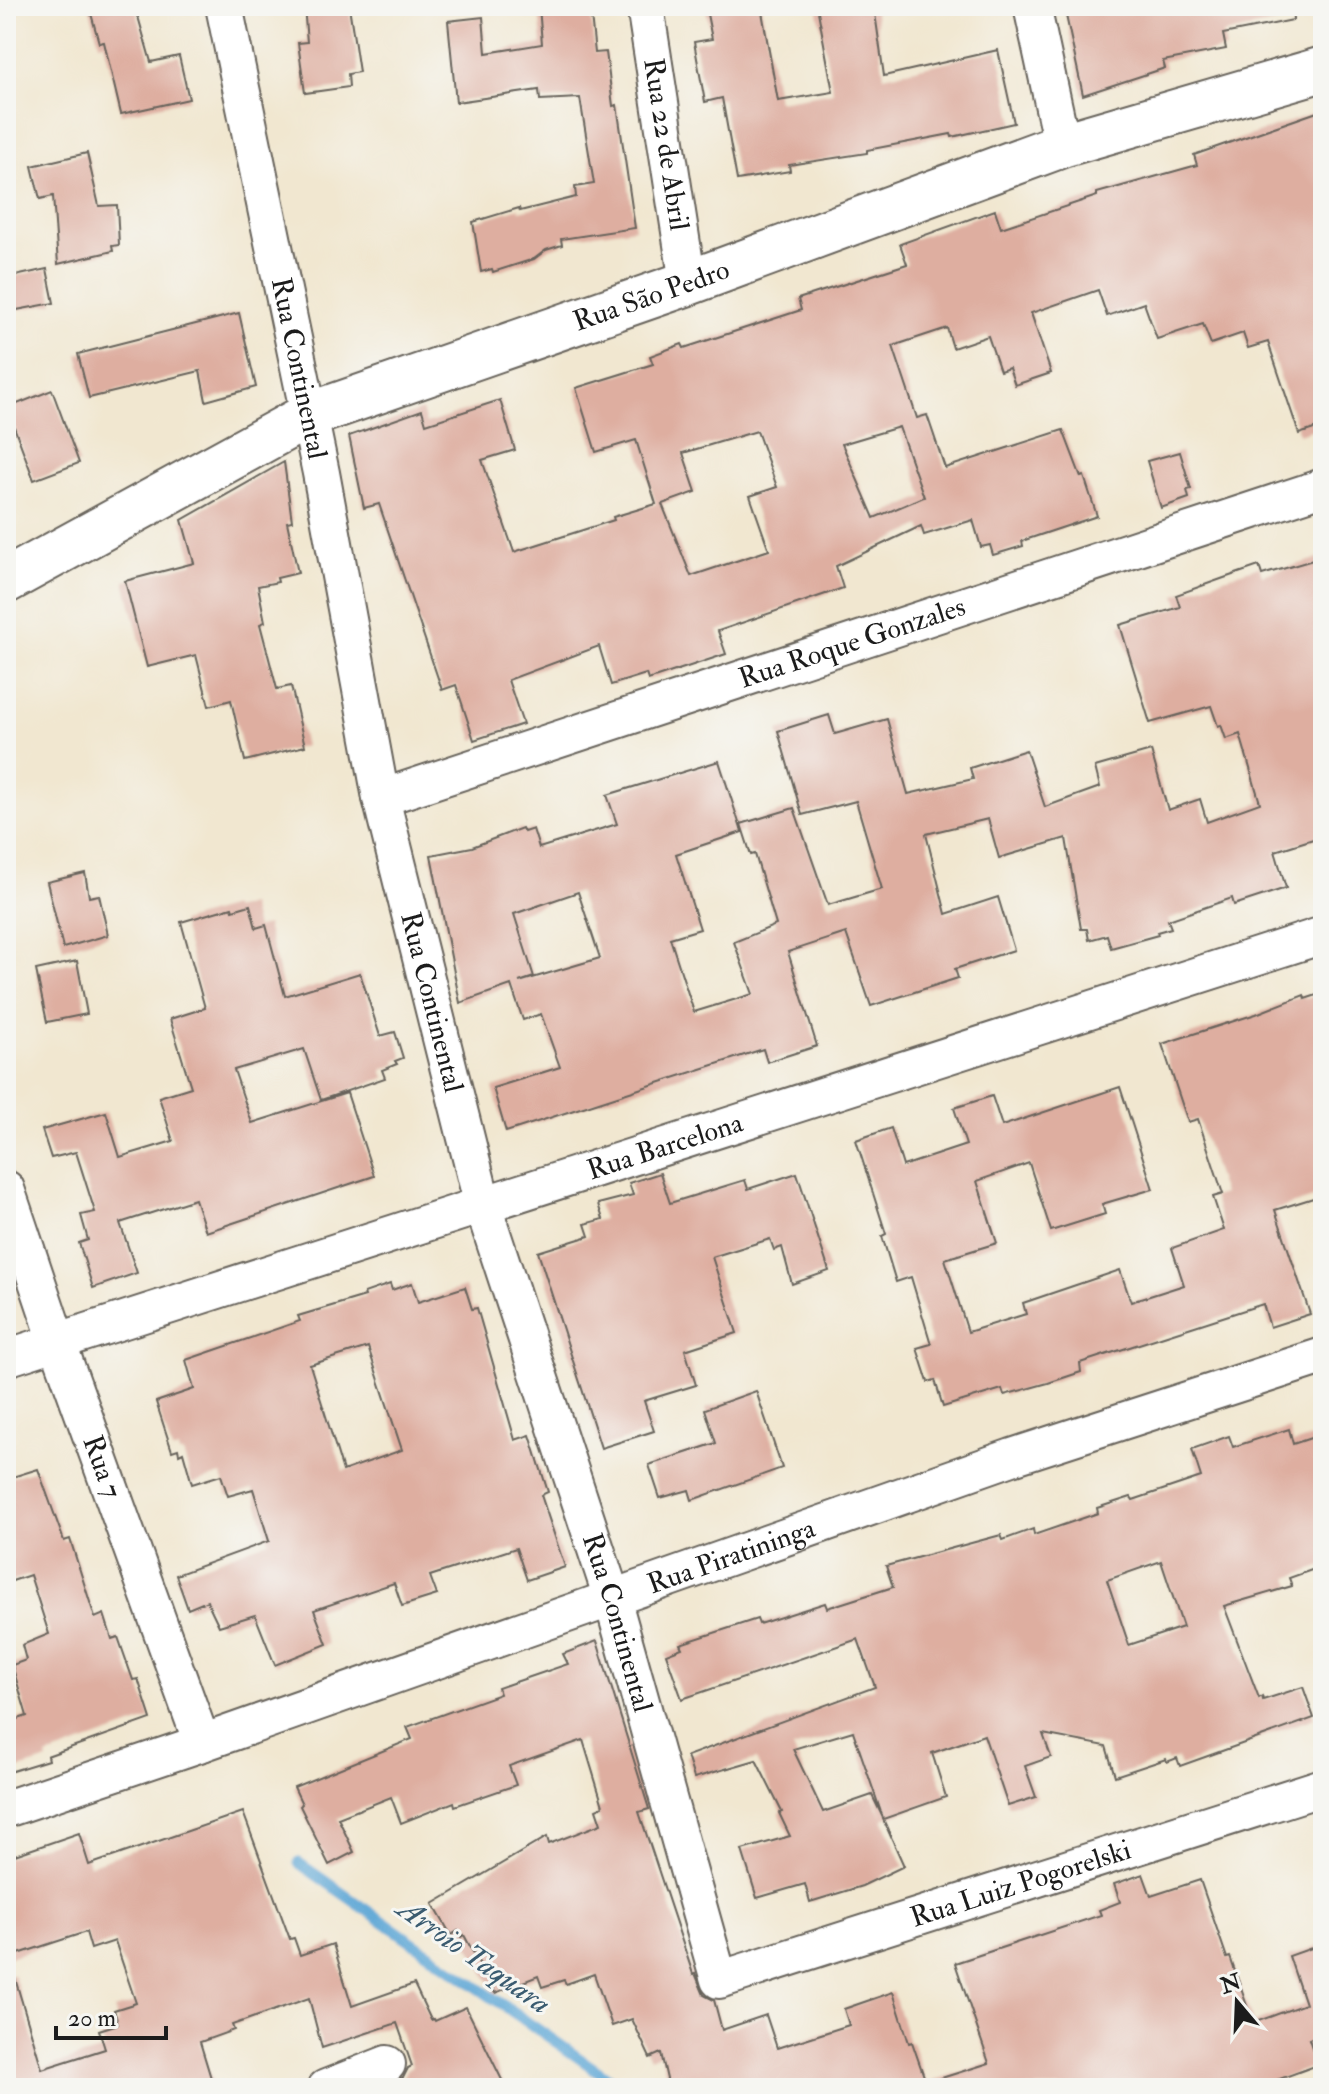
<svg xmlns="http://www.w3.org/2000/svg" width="1329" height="2094" font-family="'IM FELL Double Pica',serif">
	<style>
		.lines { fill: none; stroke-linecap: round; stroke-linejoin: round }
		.stream { stroke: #5fa7d6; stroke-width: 11 }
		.building { fill: #deaea0; fill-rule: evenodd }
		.minor-casing { stroke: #67635b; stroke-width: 40 }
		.tertiary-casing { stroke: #67635b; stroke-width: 48 }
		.minor { stroke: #fff; stroke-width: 36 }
		.tertiary { stroke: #fff; stroke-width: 44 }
		.labels { text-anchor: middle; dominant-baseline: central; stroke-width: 6; stroke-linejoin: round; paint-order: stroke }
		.street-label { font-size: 28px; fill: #1c1c1c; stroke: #f6f6f2 }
		.water-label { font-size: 30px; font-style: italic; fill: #3a5b70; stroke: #f6f6f2 }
	</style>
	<rect width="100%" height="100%" fill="#f6f6f2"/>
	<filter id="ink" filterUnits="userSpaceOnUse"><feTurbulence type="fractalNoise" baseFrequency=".0125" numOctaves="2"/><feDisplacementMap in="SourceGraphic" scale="16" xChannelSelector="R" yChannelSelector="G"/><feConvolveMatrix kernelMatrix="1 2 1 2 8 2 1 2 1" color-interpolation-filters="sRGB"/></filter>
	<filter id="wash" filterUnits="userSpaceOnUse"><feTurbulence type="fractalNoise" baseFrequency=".006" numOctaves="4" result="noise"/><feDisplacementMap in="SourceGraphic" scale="32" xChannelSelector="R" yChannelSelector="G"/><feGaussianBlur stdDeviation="1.8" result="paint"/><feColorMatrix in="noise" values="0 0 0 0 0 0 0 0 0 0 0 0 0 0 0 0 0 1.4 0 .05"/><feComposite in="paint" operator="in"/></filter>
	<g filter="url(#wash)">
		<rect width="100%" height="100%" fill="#f1e7d0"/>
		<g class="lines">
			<polyline class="stream" points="299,1863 622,2088"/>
		</g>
		<g id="blocks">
			<g class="building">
				<polygon points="89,6 135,6 151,62 179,56 189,99 121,114 104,42 99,43"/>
				<polygon points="304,6 349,6 359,72 348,74 349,87 305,93 298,43 307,42"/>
				<polygon points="539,6 590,6 595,53 606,52 613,106 617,105 635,228 561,239 562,245 546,250 534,259 493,272 492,269 481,272 473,222 519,208 520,211 576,197 575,187 594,184 580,98 540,100 539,90 456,102 448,21 483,17 486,53 542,44"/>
				<polygon points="723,6 761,6 778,101 833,92 817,6 874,6 884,76 998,50 1014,123 952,137 951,134 867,150 867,153 789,165 790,171 737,180 722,98 705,102 694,42 712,39 706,9"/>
				<polygon points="1064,6 1292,6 1293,20 1223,34 1226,49 1163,61 1165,68 1083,95"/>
				<path d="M1323,110V426L1299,434L1268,342L1248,348L1243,333L1211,344L1203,324L1157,339L1144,303L1107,316L1098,290L1031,313L1051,373L1015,385L1009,368L1000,371L988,336L953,348L947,328L893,346L917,418L927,415L945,468L1063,430L1081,477L1084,476L1097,516L1022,541L1023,546L993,555L990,545L981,547L973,520L924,535L921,526L836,566L843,588L718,631L726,654L648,680L646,674L611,685L599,646L508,680L523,724L474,740L456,685L442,690L379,504L364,508L349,436L422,410L426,424L500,400L515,450L482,460L514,552L614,520L613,517L656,504L636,440L596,452L576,388L653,364L650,356L682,344L684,348L801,310L798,299L907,264L900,244L995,210L1001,228L1097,196V193L1197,165L1194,155ZM899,427L924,497L874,518L842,444ZM757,431L777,487L750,496L769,550L691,576L662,504L696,492L683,453Z"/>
				<polygon points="87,153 99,206 117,205 119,245 112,246 113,251 58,264 53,196 40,199 32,166"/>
				<polygon points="47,269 54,303 6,312 6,278"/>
				<polygon points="239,313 256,387 206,401 200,371 89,398 78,354"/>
				<polygon points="52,390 79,463 34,480 7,408"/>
				<polygon points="1180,452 1191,489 1187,490 1189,498 1161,508 1147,461"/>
				<polygon points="284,462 292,521 287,522 298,573 277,578 278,582 258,586 265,622 260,624 277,689 291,686 305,746 245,761 231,700 209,706 196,655 147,667 125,581 194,563 182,520"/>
				<path d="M1323,557V836L1275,851L1286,888L1234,905L1232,898L1168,920L1171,928L1157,932L1158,935L1111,948L1107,935L1089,940L1087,929H1081L1066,838L999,858L988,819L926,834L946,914L998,897L1014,950L955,969L958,978L871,1006L846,933L788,952L817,1046L767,1062L763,1049L506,1132L493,1088L560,1067L541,1014L523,1020L511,985L460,1003L431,855L472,847L522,828L524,832L533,829L539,848L617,824L607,795L719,761L742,832L676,854L700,929L670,938L694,1012L753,994L734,942L776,925L755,854L751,855L741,824L794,808L828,905L882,889L856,801L802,815L778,731L829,715L835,734L887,719L908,794L973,779L970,768L1026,750L1045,807L1100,787L1095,767L1151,751L1168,810L1200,799L1207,822L1260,803L1240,734L1226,739L1221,725L1218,726L1211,706L1150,723L1120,625L1180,607L1176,595L1224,578L1259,566L1262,575ZM578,892L600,958L519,982L534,977L514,914Z"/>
				<polygon points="85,873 89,897 99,895 108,935 63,948 47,882"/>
				<polygon points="250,905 256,928 266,925 285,996 360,973 380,1036 395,1032 403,1058 395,1061 397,1064 382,1070 385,1078 321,1100 304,1049 234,1070 252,1123 347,1093 374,1176 206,1232 195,1199 120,1223 137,1273 93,1288 79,1243 88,1240 81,1215 95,1212 76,1152 51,1158 42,1130 106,1112 120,1157 173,1141 159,1097 191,1087 170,1019 205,1008 181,922 232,907 233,910"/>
				<polygon points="77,961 87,1014 47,1022 36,970"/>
				<polygon points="1323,993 1323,1195 1275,1210 1310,1314 1270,1327 1263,1304 1080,1363 1081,1372 1048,1383 1004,1395 1002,1389 943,1407 935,1380 928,1382 917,1348 931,1344 911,1277 896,1282 882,1236 886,1234 856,1140 891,1128 903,1166 966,1145 954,1108 992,1096 1002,1126 1120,1087 1153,1189 1102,1204 1105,1214 1051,1231 1029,1163 977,1181 997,1243 945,1259 968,1332 1026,1314 1023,1303 1120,1270 1131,1302 1184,1285 1172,1248 1224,1230 1213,1197 1223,1194 1198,1119 1188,1122 1162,1044 1256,1014 1304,995 1305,999"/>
				<polygon points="660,1173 670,1203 745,1180 748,1189 797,1173 829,1271 792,1284 782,1247 774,1250 770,1239 712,1257 737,1333 685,1350 696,1385 644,1401 654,1431 601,1448 538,1252 589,1236 585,1224 603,1219 598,1204 633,1195 629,1183"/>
				<path d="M412,1283L418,1302L465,1287L472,1309L477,1308L515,1440L530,1435L548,1492L541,1495L565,1567L527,1580L516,1548L430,1576L437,1595L402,1606L394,1583L314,1610L327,1644L275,1665L255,1615L219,1626L207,1601L188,1609L176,1575L269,1541L253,1489L228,1496L221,1475L192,1484L183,1452L179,1454L178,1449L172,1451L156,1402L194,1389L186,1360L300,1321L298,1316L365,1296L364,1293L390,1284L392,1290ZM368,1347L402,1450L343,1471L310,1365Z"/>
				<polygon points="756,1391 782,1468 692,1500 689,1490 660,1498 649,1465 716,1443 705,1409"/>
				<path d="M1289,1429L1293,1444L1323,1434V1566L1289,1578L1292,1586L1224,1606L1259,1698L1262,1696L1263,1700L1303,1687L1314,1718L1180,1766L1177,1758L1167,1762L1166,1759L1115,1776L1106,1746L1043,1734L1051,1757L1025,1766L1036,1797L1008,1806L984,1735L932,1753L946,1797L883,1819L904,1866L862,1886L810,1902L805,1884L757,1898L742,1850L790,1836L779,1813L782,1812L756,1760L694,1778L687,1756L875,1687L858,1639L682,1699L666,1654L682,1648L680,1644L757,1619L759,1624L825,1603L827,1608L893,1587L886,1566L1001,1535L1003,1540L1033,1529L1034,1535L1098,1513L1097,1508L1131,1497L1133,1500L1201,1477L1192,1449L1229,1436L1233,1447ZM1161,1561L1183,1627L1129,1645L1107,1580ZM853,1731L883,1818L872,1795L823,1812L793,1749Z"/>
				<polygon points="38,1469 64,1541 70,1539 95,1618 104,1614 112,1639 118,1637 133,1680 138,1679 151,1719 47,1756 48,1760 6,1773 6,1723 27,1716 12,1665 26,1660 22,1645 49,1634 30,1575 6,1583 6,1479"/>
				<polygon points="597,1641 649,1809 639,1812 693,1974 695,1973 704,1995 714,2000 722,2030 766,2015 777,2048 849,2025 844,2009 893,1992 909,2043 912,2042 928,2088 669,2088 661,2053 650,2058 632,2019 612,2026 594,1974 566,1984 564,1980 542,1987 538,1976 495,1993 464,1935 461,1937 458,1931 451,1935 433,1904 547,1837 549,1844 601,1824 596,1809 603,1806 583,1740 509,1766 516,1785 455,1806 454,1802 401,1823 391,1797 338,1818 354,1852 329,1865 300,1806 302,1804 294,1787 412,1739 407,1727 500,1694 498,1688 568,1664 563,1654"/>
				<polygon points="243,1812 290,1939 294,1938 300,1955 333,1944 352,2006 414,1984 431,2020 434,2019 435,2021 466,2007 506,2088 383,2088 403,2078 408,2068 412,2066 397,2023 322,2048 309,1998 232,2025 234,2030 200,2042 214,2088 6,2088 6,1976 14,1975 42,2069 105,2049 99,2030 118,2024 114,2010 136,2003 115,1941 91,1949 86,1932 6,1958 6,1858 79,1833 89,1865"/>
				<polygon points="1143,1874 1151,1896 1200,1880 1227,1958 1230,1957 1253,2023 1305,2004 1289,1956 1323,1944 1323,2041 1317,2042 1316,2036 1309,2039 1318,2065 1255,2088 933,2088 932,2081 989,2063 955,1963 1101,1915 1099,1910 1120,1902 1114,1884"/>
			</g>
		</g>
	</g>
	<g filter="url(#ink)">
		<use href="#blocks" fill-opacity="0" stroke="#67635b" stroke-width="2"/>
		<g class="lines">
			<defs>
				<g id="minor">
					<path id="s1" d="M224,6L321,473L381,798L483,1206L612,1598L719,1980L1323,1787"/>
					<path id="s2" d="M645,6L688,283"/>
					<polyline points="1032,6 1062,145"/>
					<path id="s3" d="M381,798L1323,487"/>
					<path id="s4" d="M6,1189L57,1341L202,1743"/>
					<path id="s5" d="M6,1358L1323,935"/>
					<path id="s6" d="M6,1809L202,1743L1012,1457L1323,1356"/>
					<polyline points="326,2088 387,2064"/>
				</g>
				<g id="tertiary">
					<path id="s7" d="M6,581L309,415L688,283L1062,145L1323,69"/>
				</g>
			</defs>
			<use href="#minor" class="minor-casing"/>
			<use href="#tertiary" class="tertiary-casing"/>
			<use href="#minor" class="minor"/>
			<use href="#tertiary" class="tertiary"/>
		</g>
	</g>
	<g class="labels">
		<g class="street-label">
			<text stroke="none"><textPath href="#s2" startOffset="140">Rua 22 de Abril</textPath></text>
			<text stroke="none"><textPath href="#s7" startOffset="708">Rua São Pedro</textPath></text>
			<text stroke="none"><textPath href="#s1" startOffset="370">Rua Continental</textPath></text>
			<text stroke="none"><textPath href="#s3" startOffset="496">Rua Roque Gonzales</textPath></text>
			<text stroke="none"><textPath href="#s1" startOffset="1018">Rua Continental</textPath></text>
			<text stroke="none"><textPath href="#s5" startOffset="692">Rua Barcelona</textPath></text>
			<text stroke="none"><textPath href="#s4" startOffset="294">Rua 7</textPath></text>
			<text stroke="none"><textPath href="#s6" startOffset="768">Rua Piratininga</textPath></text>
			<text stroke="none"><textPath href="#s1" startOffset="1666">Rua Continental</textPath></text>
			<text stroke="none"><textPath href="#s1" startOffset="2354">Rua Luiz Pogorelski</textPath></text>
		</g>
		<g class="water-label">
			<text transform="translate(474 1956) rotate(35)">Arroio Taquara</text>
		</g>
	</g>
	<rect width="1329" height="2094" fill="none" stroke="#f6f6f2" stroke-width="32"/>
	<g transform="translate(1237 2002) rotate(341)" stroke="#f6f6f2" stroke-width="6" paint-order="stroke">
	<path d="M0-6L14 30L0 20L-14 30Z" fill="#1c1c1c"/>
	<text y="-12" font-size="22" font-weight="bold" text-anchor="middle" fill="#1c1c1c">N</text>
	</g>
	<path d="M56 2026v12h110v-12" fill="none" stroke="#1c1c1c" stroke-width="4"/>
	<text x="68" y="2026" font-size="24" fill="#1c1c1c" stroke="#f6f6f2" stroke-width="6" paint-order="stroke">20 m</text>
</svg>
